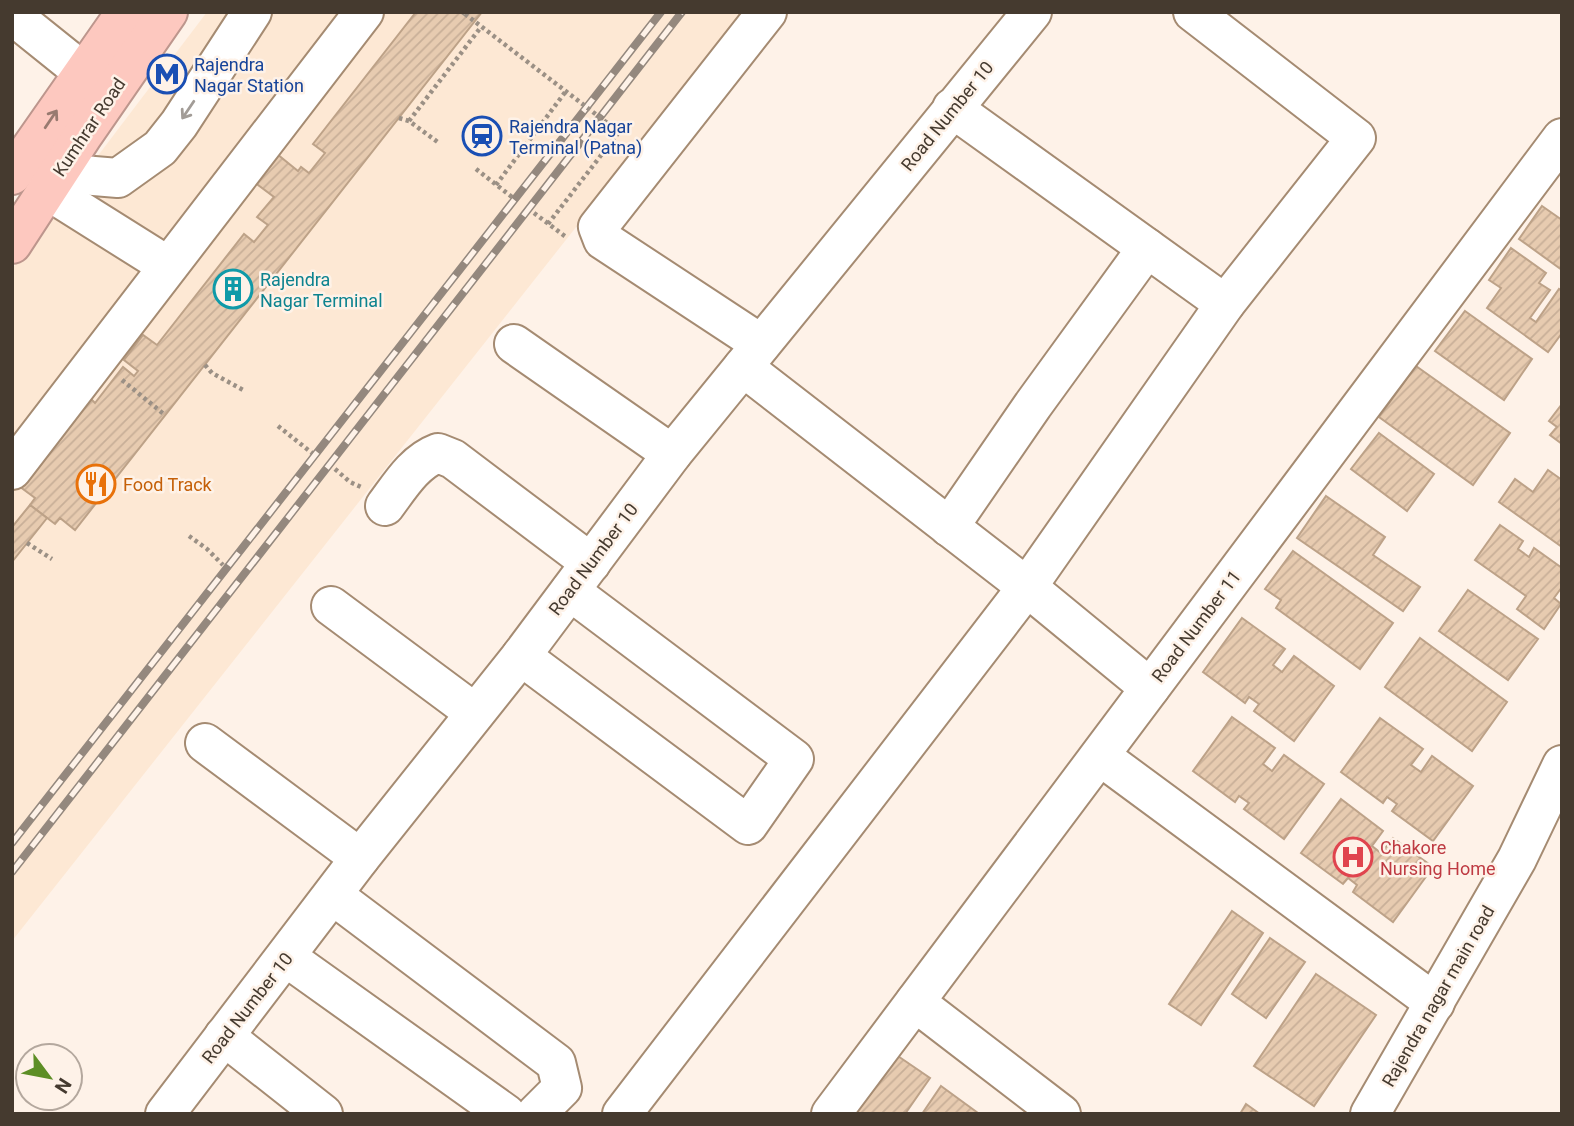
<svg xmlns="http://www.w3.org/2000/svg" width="1574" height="1126" font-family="Roboto,sans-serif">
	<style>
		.built { fill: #fde8d4 }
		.building { fill: url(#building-hatch); stroke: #bda288; stroke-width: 2 }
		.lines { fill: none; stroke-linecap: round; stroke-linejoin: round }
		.minor-casing { stroke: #a58b72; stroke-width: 42 }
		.highway-casing { stroke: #bd968d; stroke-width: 42 }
		.path { stroke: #9b9085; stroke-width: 4.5; stroke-dasharray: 3.5 3.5; stroke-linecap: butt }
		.minor { stroke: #fff; stroke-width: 38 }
		.highway { stroke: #fdc8bf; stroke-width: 38 }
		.rail-casing { stroke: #94887e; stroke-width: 8 }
		.rail { stroke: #fef2e8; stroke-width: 5; stroke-dasharray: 16; stroke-linecap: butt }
		.path-bridge { stroke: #9b9085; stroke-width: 4.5; stroke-dasharray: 3.5 3.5; stroke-linecap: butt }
		.oneway { stroke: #a29c97 }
		.oneway2 { stroke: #987a70 }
		.labels { text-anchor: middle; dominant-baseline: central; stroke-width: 5; stroke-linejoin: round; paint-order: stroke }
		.transit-label { font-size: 18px; fill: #164399; stroke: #fef2e8; text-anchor: start }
		.street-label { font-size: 18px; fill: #453a2f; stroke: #fef2e8 }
		.culture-label { font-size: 18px; fill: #0d838f; stroke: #fef2e8; text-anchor: start }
		.food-label { font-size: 18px; fill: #c56008; stroke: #fef2e8; text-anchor: start }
		.health-label { font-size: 18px; fill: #be3a42; stroke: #fef2e8; text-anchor: start }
	</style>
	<defs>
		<pattern id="building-hatch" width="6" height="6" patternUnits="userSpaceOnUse" patternTransform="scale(1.75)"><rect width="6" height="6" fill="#e7cbb0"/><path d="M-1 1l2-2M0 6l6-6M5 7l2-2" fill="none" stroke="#c8af98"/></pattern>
	</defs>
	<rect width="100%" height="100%" fill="#fef2e8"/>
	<polygon class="built" points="207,12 746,12 12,941 12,269"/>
	<g class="building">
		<polygon points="416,12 482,12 75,530 60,518 55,524 30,505 35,498 19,486 89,397 95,403 123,367 134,376 138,371 124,360 143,335 157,345 244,234 254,242 268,225 257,217 274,197 250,179 272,150 298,171 301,167 309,173 325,153 313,144"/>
		<polygon points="1542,206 1562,220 1562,270 1519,239"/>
		<polygon points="1511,248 1546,273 1539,283 1550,290 1530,318 1536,322 1559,289 1562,291 1562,333 1548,352 1487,308 1501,288 1489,280"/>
		<polygon points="1465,311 1532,359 1504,400 1435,351"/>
		<polygon points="1416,366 1510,433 1473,485 1379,417"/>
		<polygon points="1562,404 1562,444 1550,435 1557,427 1549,421"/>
		<polygon points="1379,433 1434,474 1407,511 1351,469"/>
		<polygon points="1548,470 1562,480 1562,547 1499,502 1515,479 1533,492"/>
		<polygon points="1326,496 1385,537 1373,555 1420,587 1403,611 1297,538"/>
		<polygon points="30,505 47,518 12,562 12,527"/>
		<polygon points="1500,525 1523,541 1518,549 1529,557 1534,548 1562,568 1562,587 1554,598 1561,604 1544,629 1517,609 1526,596 1475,560"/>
		<polygon points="1293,551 1393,623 1360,669 1276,608 1281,600 1265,589"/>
		<polygon points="1468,590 1538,639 1508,680 1439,631"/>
		<polygon points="1242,618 1285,649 1273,665 1282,672 1294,656 1334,686 1294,741 1254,711 1259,704 1249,697 1245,703 1203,672"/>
		<polygon points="1420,638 1507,702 1472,751 1385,687"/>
		<polygon points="1232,717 1275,748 1263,764 1272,771 1284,755 1324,784 1284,839 1244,809 1249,803 1239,796 1235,802 1193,771"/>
		<polygon points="1380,718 1423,749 1411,765 1421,772 1432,756 1473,786 1433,841 1392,811 1397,804 1387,797 1383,803 1341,772"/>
		<polygon points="1341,799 1383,831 1372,846 1381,853 1393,838 1433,867 1393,922 1353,892 1357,885 1348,878 1343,884 1301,853"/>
		<polygon points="1232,911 1263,933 1201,1025 1169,1004"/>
		<polygon points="1270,938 1305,962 1266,1018 1232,994"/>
		<polygon points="1316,974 1376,1015 1314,1106 1254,1066"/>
		<polygon points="892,1052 930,1078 905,1114 857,1114 852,1110"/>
		<polygon points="941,1086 978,1113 978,1114 922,1114"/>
		<polygon points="1246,1104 1260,1114 1240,1114"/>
	</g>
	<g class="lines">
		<defs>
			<g id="minor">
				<polyline points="12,15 83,72"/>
				<polyline points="952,108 1225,304"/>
				<polyline points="58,173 118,178 160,148 179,124 252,12"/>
				<polyline points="47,190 168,266"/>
				<polyline points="514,344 672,454"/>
				<polyline points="761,344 603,240 598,227 767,12"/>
				<polyline points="743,367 1027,587 1150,688"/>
				<polyline points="12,470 364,12"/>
				<path d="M385,506C400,486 414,462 438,453L453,459L591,563"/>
				<polyline points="949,527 1033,405 1147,248"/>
				<polyline points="331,606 475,713"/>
				<polyline points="521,656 748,825 794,759 570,591"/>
				<polyline points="205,743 360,858"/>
				<polyline points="1100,756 1435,1003"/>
				<polyline points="334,896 556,1063 562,1088 536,1114"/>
				<polyline points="286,957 506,1114"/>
				<polyline points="915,1002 1061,1114"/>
				<polyline points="224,1036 323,1114"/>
				<polyline points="165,1114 360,858 521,656 672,454 1032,12"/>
				<polyline points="622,1114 1027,587 1225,304 1356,138 1193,12"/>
				<polyline points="831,1114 1562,138"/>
				<polyline points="1370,1114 1517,859 1562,765"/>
			</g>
			<g id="highway">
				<polyline points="12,175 126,12"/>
				<polyline points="12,244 83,135 168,12"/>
			</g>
		</defs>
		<use href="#minor" class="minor-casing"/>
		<use href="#highway" class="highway-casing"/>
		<g class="path">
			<polyline points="462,12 465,14"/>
			<polyline points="399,118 409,121 439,143"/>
			<polyline points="409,121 481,27"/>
			<polyline points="476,169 512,197"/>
			<polyline points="496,185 566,91"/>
			<polyline points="534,213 566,237"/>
			<polyline points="548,224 619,132"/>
			<polyline points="205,365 212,373 245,391"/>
			<polyline points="122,380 165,415"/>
			<polyline points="278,426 312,453"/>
			<polyline points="335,469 350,482 361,487"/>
			<polyline points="189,536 207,549 223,565"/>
			<polyline points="27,543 52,559"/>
		</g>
		<use href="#minor" class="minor"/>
		<use href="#highway" class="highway"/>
		<defs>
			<g id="rail">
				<polyline points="12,843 661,12"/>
				<polyline points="12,872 682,12"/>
			</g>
		</defs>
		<use href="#rail" class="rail-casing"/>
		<use href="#rail" class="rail"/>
		<polyline class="path-bridge" points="465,14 619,132"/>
	</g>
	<defs><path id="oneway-shaft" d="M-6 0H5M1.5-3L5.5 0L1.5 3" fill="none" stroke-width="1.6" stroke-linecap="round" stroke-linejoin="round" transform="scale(1.75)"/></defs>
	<use class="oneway" href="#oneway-shaft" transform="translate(188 110) rotate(124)"/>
	<use class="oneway2" href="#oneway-shaft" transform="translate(51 119) rotate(-56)"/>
	<defs>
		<symbol id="metro-ring" viewBox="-11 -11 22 22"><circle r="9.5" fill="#fef2e8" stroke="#1a4fb4" stroke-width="1.5"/><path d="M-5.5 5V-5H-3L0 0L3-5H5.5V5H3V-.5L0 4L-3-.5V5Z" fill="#1a4fb4"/></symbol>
		<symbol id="station-ring" viewBox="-11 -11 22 22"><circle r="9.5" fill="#fef2e8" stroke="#1a4fb4" stroke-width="1.5"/><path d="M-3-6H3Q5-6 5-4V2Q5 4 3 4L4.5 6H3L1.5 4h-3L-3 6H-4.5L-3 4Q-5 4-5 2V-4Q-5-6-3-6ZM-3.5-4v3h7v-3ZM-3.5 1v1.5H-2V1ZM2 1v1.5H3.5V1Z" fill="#1a4fb4"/></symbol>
		<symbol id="building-ring" viewBox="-11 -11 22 22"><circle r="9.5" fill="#fef2e8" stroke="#0f9aa8" stroke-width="1.5"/><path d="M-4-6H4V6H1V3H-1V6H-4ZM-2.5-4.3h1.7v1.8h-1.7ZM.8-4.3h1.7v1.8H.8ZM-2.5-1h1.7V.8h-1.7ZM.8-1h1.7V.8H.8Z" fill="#0f9aa8"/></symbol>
		<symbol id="restaurant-ring" viewBox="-11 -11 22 22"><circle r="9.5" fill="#fef2e8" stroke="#e8710a" stroke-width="1.5"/><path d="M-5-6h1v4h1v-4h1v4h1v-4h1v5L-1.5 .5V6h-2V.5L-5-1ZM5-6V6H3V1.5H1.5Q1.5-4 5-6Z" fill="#e8710a"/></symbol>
		<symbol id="hospital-ring" viewBox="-11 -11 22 22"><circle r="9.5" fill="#fef2e8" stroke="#e0444e" stroke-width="1.5"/><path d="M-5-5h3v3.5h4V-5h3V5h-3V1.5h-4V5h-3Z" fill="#e0444e"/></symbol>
	</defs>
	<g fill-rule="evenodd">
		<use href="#metro-ring" x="145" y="52" width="44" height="44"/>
		<use href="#station-ring" x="460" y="114" width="44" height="44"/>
		<use href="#building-ring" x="211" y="267" width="44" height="44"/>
		<use href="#restaurant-ring" x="74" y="462" width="44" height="44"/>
		<use href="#hospital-ring" x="1331" y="835" width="44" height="44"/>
	</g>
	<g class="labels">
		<g class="transit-label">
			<text x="194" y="64">Rajendra<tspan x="194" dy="21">Nagar Station</tspan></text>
			<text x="509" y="126">Rajendra Nagar<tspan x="509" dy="21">Terminal (Patna)</tspan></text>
		</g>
		<g class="street-label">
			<text transform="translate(947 116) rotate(-51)">Road Number 10</text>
			<text transform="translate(89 127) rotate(-56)">Kumhrar Road</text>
			<text transform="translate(593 559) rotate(-53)">Road Number 10</text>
			<text transform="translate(1196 626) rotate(-53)">Road Number 11</text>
			<text transform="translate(1438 996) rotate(-60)">Rajendra nagar main road</text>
			<text transform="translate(247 1008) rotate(-52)">Road Number 10</text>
		</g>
		<g class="culture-label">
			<text x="260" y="279">Rajendra<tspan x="260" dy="21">Nagar Terminal</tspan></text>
		</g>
		<g class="food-label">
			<text x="123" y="484">Food Track</text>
		</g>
		<g class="health-label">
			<text x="1380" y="847">Chakore<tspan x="1380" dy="21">Nursing Home</tspan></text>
		</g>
	</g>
	<rect width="1574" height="1126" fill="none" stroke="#453a2f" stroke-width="28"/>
	<g transform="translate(49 1077) rotate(122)"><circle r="33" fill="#fef2e8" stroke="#b4a89e" stroke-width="2"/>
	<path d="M0-5L12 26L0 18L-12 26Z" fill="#5d8e25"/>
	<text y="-10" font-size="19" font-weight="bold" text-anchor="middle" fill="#453a2f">N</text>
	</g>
</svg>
